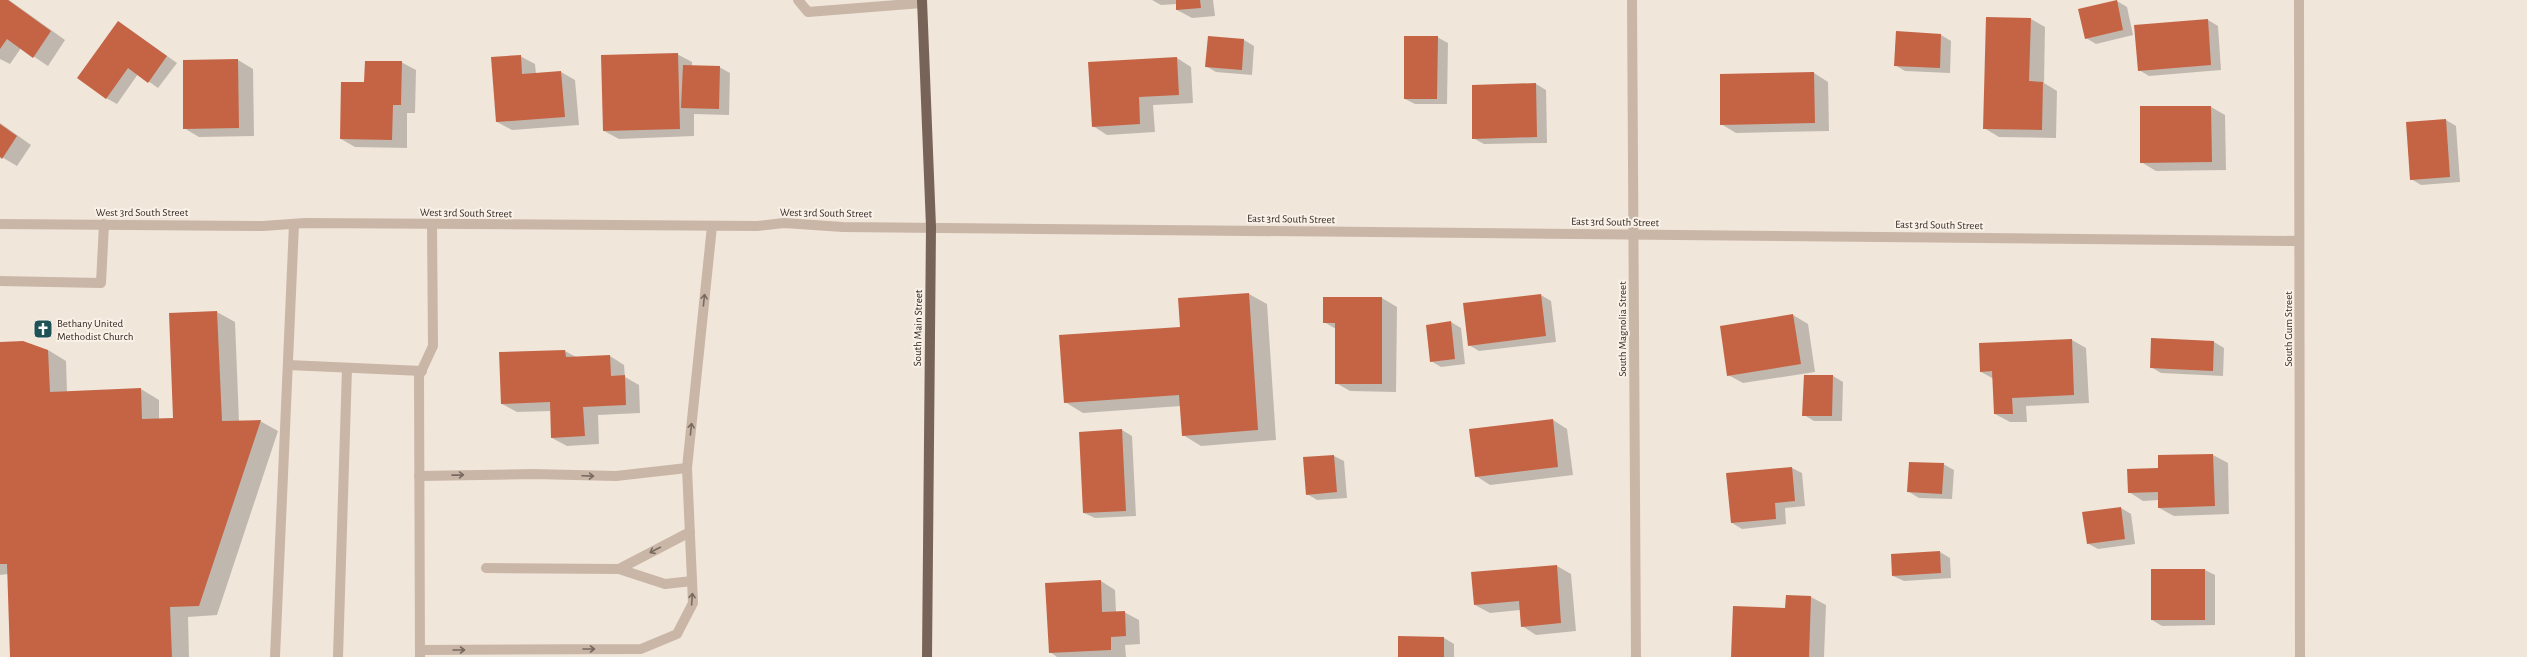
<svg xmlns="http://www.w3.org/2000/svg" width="2527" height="657" font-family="'Alegreya Sans',sans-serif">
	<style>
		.shadow { fill: #0003 }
		.building { fill: #c46445 }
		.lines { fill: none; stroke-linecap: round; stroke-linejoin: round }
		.service { stroke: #c9b6a7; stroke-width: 10 }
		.minor { stroke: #c9b6a7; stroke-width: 10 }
		.primary { stroke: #776358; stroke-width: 10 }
		.oneway { stroke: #786a61 }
		.labels { text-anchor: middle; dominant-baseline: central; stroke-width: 4; stroke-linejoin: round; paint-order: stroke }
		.street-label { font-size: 11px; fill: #352c27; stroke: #f9f0e7 }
		.poi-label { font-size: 11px; fill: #352c27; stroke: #f9f0e7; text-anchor: start }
	</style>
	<rect width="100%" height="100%" fill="#f1e6da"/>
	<g class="shadow">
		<polygon points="0,0 9,0 65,40 48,66 21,48 10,64 0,59"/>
		<polygon points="1152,0 1213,0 1215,16 1192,18 1177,10 1177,4 1161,5"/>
		<polygon points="2117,1 2127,7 2133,35 2096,44 2086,38"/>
		<polygon points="2031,19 2045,27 2044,83 2057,91 2056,138 1999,137 1984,128"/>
		<polygon points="2208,20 2218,26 2221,70 2149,76 2139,70"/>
		<polygon points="119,22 177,63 158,88 138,74 117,104 106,98"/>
		<polygon points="1897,32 1941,35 1951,41 1950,73 1905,71 1895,65"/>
		<polygon points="1209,37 1244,40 1254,46 1252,75 1216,72 1206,66"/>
		<polygon points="1437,37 1448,43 1447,104 1415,104 1405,99"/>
		<polygon points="677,54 692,62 692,66 719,67 730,73 729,115 694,114 694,136 619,139 604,131"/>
		<polygon points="520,56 535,64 536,74 561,72 575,80 579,125 512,130 497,122"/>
		<polygon points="1177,58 1191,67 1193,103 1153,105 1155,132 1107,135 1093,126"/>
		<polygon points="238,60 253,69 254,136 199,137 184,128 184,61"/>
		<polygon points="401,62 416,70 415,113 407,113 407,148 355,147 341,139 365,83"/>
		<polygon points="1814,73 1828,82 1829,131 1736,133 1721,124"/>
		<polygon points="1536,84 1546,90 1547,143 1484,144 1473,138"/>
		<polygon points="2211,107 2225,115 2226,170 2156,171 2141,162"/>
		<polygon points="2446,120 2456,126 2460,182 2421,185 2411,179"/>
		<polygon points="0,123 31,145 17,166 0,156"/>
		<polygon points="1249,294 1267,304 1276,440 1201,446 1183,435 1181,406 1083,413 1065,402 1181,328"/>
		<polygon points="1541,295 1551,301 1556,342 1479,351 1469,345 1464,304"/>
		<polygon points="1382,298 1397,307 1396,392 1350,391 1336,383 1336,329 1324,322"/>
		<polygon points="217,312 235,322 239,422 260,421 278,431 217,615 188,617 189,657 11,657 8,574 0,575 0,343 48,350 66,361 67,392 141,389 159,400 159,419 174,419 170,314"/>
		<polygon points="1793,315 1808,324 1815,372 1743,383 1728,375 1721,327"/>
		<polygon points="1451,322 1461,328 1465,364 1441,367 1431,361"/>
		<polygon points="2152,339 2214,342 2224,348 2223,376 2161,373 2151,367"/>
		<polygon points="2072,340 2086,348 2089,403 2026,406 2027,422 2010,422 1995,414 1994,379 1981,372"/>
		<polygon points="565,351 578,358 610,356 624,365 625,377 639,385 640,413 598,415 599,444 567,446 552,438 551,411 517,412 502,404 500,353"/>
		<polygon points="1805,376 1833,376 1843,382 1842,421 1814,421 1804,415"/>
		<polygon points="1553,420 1567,429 1573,475 1490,485 1476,476"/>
		<polygon points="1122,430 1132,436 1136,516 1095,518 1084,513"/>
		<polygon points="2213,455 2228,463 2229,514 2174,516 2159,508 2159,500 2143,501 2129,492 2159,468"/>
		<polygon points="1334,456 1344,461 1347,498 1317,500 1307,494"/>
		<polygon points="1943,464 1954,470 1952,499 1919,498 1909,492"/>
		<polygon points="1792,468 1802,473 1805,506 1785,508 1786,524 1742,529 1732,523"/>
		<polygon points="2121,508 2131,514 2135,544 2098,549 2087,543"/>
		<polygon points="1940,552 1950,558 1951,578 1904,581 1893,576"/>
		<polygon points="1557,566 1571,574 1576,631 1536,635 1522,626 1520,610 1490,613 1475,605"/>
		<polygon points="2205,570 2215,575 2215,625 2162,626 2152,620"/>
		<polygon points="1101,581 1115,590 1116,612 1124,612 1139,620 1140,644 1125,645 1126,657 1057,657 1050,652"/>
		<polygon points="1787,596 1811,597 1826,605 1824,657 1732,657 1786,609"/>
		<polygon points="1444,638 1454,644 1454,657 1399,657"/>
	</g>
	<g class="building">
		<polygon points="0,0 8,0 51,31 33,58 7,39 0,49"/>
		<polygon points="1176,0 1200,0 1201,8 1176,10"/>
		<polygon points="2117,0 2123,30 2085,39 2078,9"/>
		<polygon points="1986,17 2031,18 2029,81 2043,82 2042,130 1983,129"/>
		<polygon points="2208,19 2211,65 2138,71 2134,25"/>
		<polygon points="118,21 167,56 148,83 128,68 106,99 77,78"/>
		<polygon points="1896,31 1941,34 1940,68 1894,66"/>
		<polygon points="1208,36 1244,39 1242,70 1205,67"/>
		<polygon points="1404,36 1438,36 1437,99 1404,99"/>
		<polygon points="678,53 680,129 603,131 601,55"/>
		<polygon points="521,55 522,74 561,71 565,117 496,122 491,57"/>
		<polygon points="1177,57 1179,95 1139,97 1140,124 1092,127 1088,62"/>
		<polygon points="238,59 239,128 183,129 183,60"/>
		<polygon points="365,61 402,61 401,105 393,105 392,140 340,139 341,82 364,82"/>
		<polygon points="683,65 720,66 719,109 681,108"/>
		<polygon points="1814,72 1815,123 1720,125 1720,74"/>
		<polygon points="1536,83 1537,137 1472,139 1472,85"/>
		<polygon points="2140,106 2211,106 2212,162 2140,163"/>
		<polygon points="2446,119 2450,177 2410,180 2406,122"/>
		<polygon points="0,124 17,136 2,159 0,157"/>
		<polygon points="1249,293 1258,430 1182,436 1179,395 1064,403 1059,335 1180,327 1178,298"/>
		<polygon points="1541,294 1546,336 1468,346 1463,303"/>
		<polygon points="1323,297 1382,297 1382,384 1335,384 1335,323 1323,323"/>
		<polygon points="217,311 222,421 261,420 199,606 170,607 172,657 10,657 7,564 0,564 0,342 23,341 48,350 50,392 141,388 142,419 173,418 169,313"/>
		<polygon points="1793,314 1801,364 1727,376 1720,326"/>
		<polygon points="1451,321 1455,359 1430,362 1426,325"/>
		<polygon points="2151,338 2214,341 2213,371 2150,368"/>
		<polygon points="2072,339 2074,395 2012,398 2013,414 1994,414 1992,371 1980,372 1979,343"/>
		<polygon points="565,350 566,357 610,355 611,376 625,375 626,405 583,407 585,436 551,438 550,402 501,404 499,352"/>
		<polygon points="1804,375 1833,375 1832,416 1802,416"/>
		<polygon points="1553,419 1558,467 1475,477 1469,429"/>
		<polygon points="1122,429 1126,511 1083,513 1079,432"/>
		<polygon points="2213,454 2215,506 2158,508 2158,492 2128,493 2127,469 2158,468 2158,455"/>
		<polygon points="1334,455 1337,492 1306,495 1303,457"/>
		<polygon points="1909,462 1944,463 1942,494 1907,492"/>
		<polygon points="1792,467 1795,501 1775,503 1776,519 1731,523 1726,473"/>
		<polygon points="2121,507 2125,539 2087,544 2082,512"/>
		<polygon points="1940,551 1941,573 1892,576 1891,554"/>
		<polygon points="1557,565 1561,623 1521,627 1519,601 1474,605 1471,572"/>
		<rect x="2151" y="569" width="54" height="51"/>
		<polygon points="1101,580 1102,612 1125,611 1126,636 1111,637 1111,650 1049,653 1045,583"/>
		<polygon points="1786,595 1811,596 1809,657 1731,657 1733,606 1785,608"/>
		<polygon points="1398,636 1444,637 1444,657 1398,657"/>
	</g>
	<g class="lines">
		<g class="service">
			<polyline points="0,281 101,283 104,224"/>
			<polyline points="288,365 422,371"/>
			<polyline points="419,476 533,474 616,476 687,468"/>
			<polyline points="486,568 619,569 665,584 692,581"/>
			<polyline points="619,569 690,532"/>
			<polyline points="420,650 641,649 677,634 693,603 687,468 712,226"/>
			<polyline points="275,657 294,224"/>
			<polyline points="338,657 347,368"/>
			<polyline points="420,657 419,376 433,346 432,224"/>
		</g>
		<g class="minor">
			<polyline points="798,0 808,12 922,3"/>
			<polyline points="1632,0 1636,657"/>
			<polyline points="2299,0 2300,657"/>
			<polyline points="0,224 263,226 305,223 757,226 784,223 843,227 2299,241"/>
		</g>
		<polyline class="primary" points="922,0 931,227 927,657"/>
	</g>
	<defs><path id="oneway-shaft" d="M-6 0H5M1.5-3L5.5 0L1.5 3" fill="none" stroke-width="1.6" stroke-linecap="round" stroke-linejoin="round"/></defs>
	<g class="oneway">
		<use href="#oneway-shaft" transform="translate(704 300) rotate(-84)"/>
		<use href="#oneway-shaft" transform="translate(691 429) rotate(-84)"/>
		<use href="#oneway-shaft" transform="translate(458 475) rotate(-1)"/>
		<use href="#oneway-shaft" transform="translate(588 476) rotate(2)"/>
		<use href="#oneway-shaft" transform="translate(655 550) rotate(153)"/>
		<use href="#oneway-shaft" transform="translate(692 599) rotate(-86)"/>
		<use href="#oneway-shaft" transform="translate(589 649)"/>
		<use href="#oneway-shaft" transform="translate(459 650)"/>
	</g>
	<defs>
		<symbol id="church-square" viewBox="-11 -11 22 22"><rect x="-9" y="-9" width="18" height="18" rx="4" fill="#1d5356" stroke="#f9f0e7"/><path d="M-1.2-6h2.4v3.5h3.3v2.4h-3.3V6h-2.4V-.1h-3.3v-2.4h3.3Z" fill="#fff"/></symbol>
	</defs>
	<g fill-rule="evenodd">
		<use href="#church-square" x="32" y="318" width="22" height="22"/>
	</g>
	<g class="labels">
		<g class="street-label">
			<text x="142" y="212">West 3rd South Street</text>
			<text transform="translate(466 213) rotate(1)">West 3rd South Street</text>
			<text transform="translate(826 213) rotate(1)">West 3rd South Street</text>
			<text transform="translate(1291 219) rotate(1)">East 3rd South Street</text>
			<text transform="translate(1615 222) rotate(1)">East 3rd South Street</text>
			<text transform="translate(1939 225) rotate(1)">East 3rd South Street</text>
			<text transform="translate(918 328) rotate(-89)">South Main Street</text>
			<text transform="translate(1622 329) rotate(-90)">South Magnolia Street</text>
			<text transform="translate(2288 329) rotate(-90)">South Gum Street</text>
		</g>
		<g class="poi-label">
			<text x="57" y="323">Bethany United<tspan x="57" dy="13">Methodist Church</tspan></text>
		</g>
	</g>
</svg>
